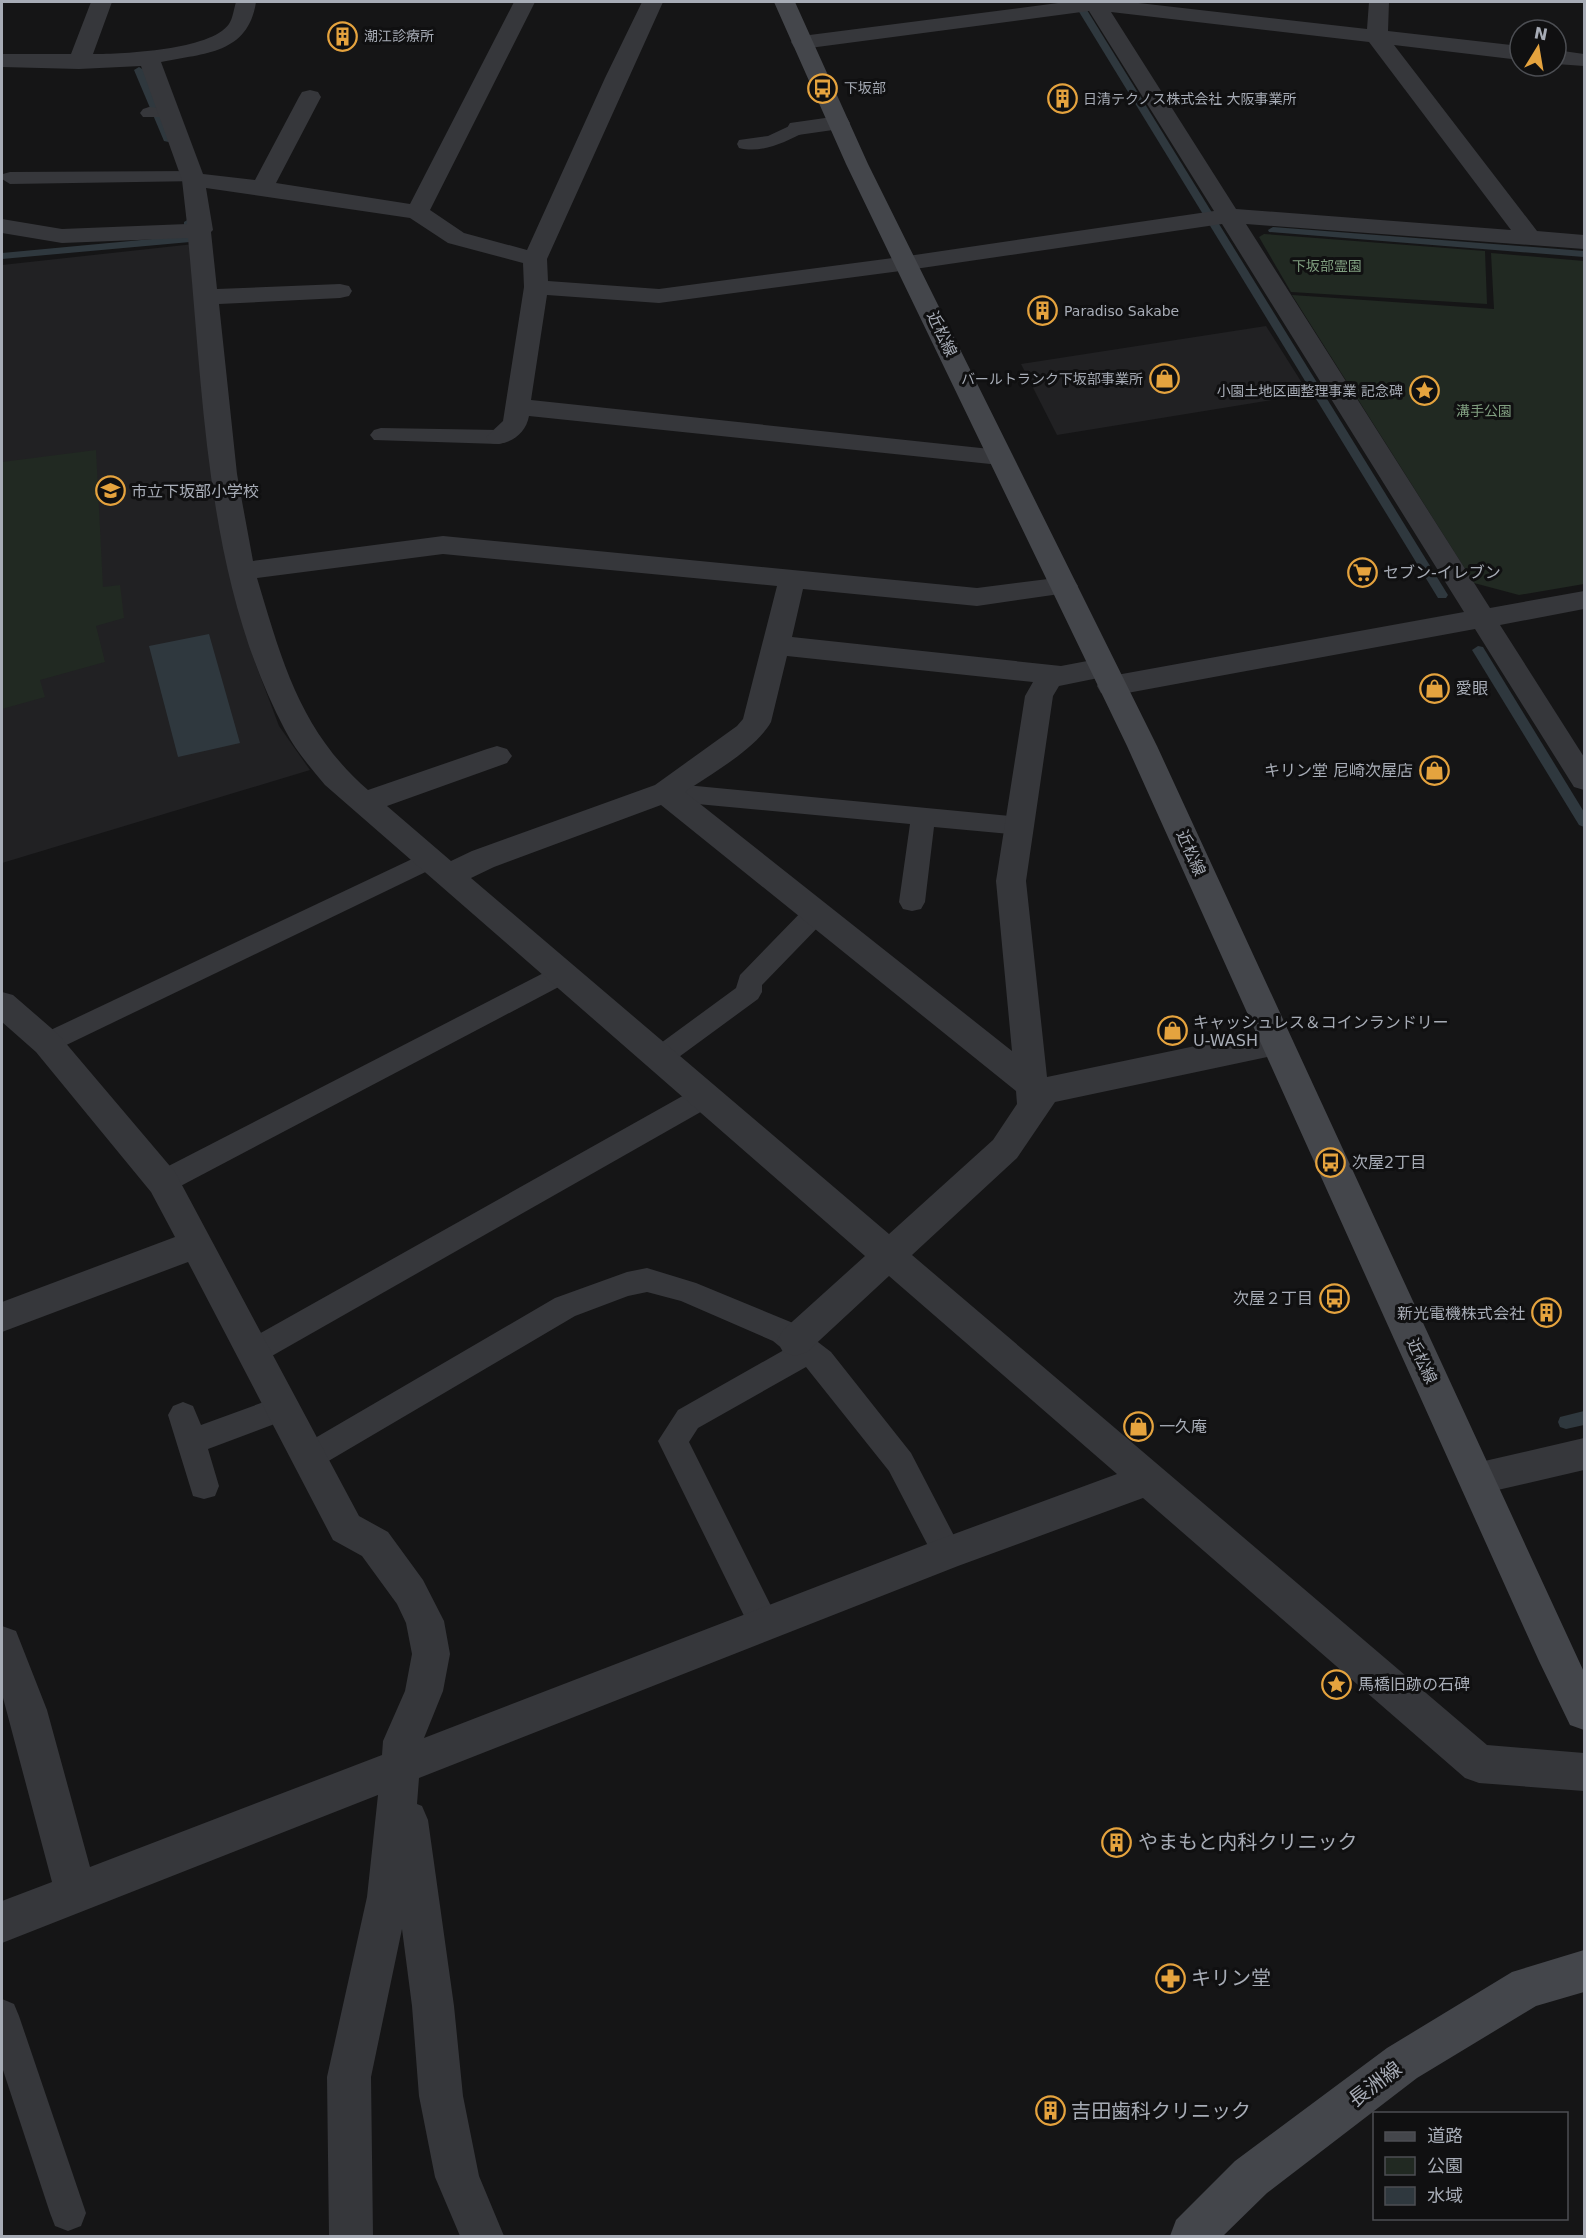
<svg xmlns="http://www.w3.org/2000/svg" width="1586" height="2238" font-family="'DejaVu Sans','Noto Sans JP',sans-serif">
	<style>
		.built { fill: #212123 }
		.green { fill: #212922 }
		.water { fill: #2f383e }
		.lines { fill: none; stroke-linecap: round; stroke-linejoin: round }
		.stream { fill: #2f383e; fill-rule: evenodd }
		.lane { fill: #36373b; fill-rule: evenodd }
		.street { fill: #36373b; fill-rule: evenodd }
		.secondary { fill: #44464b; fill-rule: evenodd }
		.labels { text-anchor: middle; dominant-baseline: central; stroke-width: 6; stroke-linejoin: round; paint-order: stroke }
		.far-poi-label { font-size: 14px; fill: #a7acb6; stroke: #101011; text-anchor: start }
		.far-park-label { font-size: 14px; fill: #809f80; stroke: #101011 }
		.street-label { font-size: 16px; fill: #a7acb6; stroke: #101011 }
		.poi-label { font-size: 16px; fill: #a7acb6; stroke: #101011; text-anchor: start }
		.near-poi-label { font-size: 20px; fill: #a7acb6; stroke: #101011; text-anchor: start }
		.near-street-label { font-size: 20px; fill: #a7acb6; stroke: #101011 }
	</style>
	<rect width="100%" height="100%" fill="#151516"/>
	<g class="built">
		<polygon points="194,244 229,560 253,657 279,726 310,770 2,863 2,265"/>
		<polygon points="1266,326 1309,394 1057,435 1021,364"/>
	</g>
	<g class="green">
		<polygon points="1264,234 1485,251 1487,304 1291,292 1259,237"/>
		<polygon points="1491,253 1584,261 1584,584 1519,595 1474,583 1292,295 1494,309"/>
		<polygon points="96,450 103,587 120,585 124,618 96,626 105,662 40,680 45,697 2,709 2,462"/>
	</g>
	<polygon class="water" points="209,634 240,743 178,757 149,646"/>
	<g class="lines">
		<g class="stream">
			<polygon points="1073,2 1082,2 1448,595 1446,598 1438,598"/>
			<polygon points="139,67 144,70 174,141 173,143 164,141 134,70"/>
			<polygon points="189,219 194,222 195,239 190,242 2,259 2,253 184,236 184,222"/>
			<polygon points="1273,227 1584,251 1584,257 1269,232 1268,230"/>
			<polygon points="1478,646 1483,647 1584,812 1584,827 1579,825 1472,650"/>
			<polygon points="1584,1411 1584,1425 1566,1429 1560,1427 1558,1422 1560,1417"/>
		</g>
		<g class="lane">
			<polygon points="149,107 177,109 180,113 177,117 143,117 140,113 143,109"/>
			<path d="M798,122L805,124L807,128L805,132C785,142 762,154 739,148L737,144L739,140L768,136Z"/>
			<polygon points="193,171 200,173 202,177 200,181 10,184 2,179 3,174 10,172"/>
			<polygon points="381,428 499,430 506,432 510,437 506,442 499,444 374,440 370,435 374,430"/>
			<polygon points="665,783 1020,817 1029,820 1032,826 1029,832 1020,835 934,827 925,902 921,909 912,911 903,909 899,902 910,824 665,801 656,798 653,792 656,786"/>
			<polygon points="429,851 438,854 441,860 438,866 56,1050 47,1053 38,1050 34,1043 38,1036"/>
			<polygon points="816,904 825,906 829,913 825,920 762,985 762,992 758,999 668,1065 659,1068 650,1065 646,1058 650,1051 736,988 740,975 807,906"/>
			<polygon points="561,964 570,967 574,974 570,981 173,1190 163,1193 153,1190 149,1182 153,1174"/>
			<polygon points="704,1086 713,1089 717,1097 713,1105 263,1361 253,1364 243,1361 239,1352 243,1343 695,1089"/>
			<polygon points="647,1268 696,1283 793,1323 831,1352 911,1453 963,1553 959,1563 948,1567 937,1563 889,1471 806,1367 698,1428 689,1442 780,1624 775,1634 764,1639 753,1634 658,1441 678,1410 784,1350 773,1341 681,1301 647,1292 628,1296 575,1316 320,1466 309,1470 298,1466 294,1457 298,1448 555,1298 627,1272"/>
			<polygon points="283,1395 293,1399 298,1408 293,1417 208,1449 219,1486 215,1496 204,1499 193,1496 168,1415 173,1406 183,1402 193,1406 201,1425"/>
			<polygon points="2,1999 14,2004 19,2016 86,2213 81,2226 68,2231 55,2226 50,2213 2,2067"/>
		</g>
		<g class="street">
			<path d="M91,2H112L93,54C123,54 211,50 229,24C233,18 234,8 236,2H256C248,54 205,53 161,62L203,174L255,180L299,97L302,92L310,90L318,92L321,97L276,183L410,204L514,2H535L430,210L464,233L527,250L605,78L642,2H663L547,259L548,281L659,289L908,256L1214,211L1089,11L802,49L794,47L791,42L794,37L1066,2H1130L1367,29L1369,2H1389L1388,31L1520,46V60L1394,45L1537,231L1584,235V249L1246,224L1490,608L1584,591V609L1500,625L1584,757V790L1574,787L1475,629L1111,696L1101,693L1097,686L1101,679L1111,676L1464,612L1222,224L908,270L659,303L547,295L531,400L1009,451L1013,457L1009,463L1000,465L529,416C526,434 508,447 490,443L486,437L503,421L524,287L523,263L448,243L410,218L206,188L213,230L211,232L217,289L340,284L349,286L352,291L349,296L340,298L219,304L237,474L253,561L443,536L977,588L1064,577L1074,580L1078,586L1074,592L977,606L803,589L792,637L1061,666L1103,658L1113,661L1117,668L1113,675L1059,686L1053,696L1026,881L1047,1077L1277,1029L1288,1033L1293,1042L1288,1051L1277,1055L1055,1102L1017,1158L912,1255L1487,1745L1584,1753V1791L1479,1783L1465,1778L1143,1498L958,1566L419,1778L417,1804L422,1806L428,1820L454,2006L463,2096L479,2176L504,2236H460L435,2177L419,2096L412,2006L402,1929L371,2077L373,2236H329L327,2077L367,1897L378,1795L2,1943V1901L52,1882L2,1694V1626L16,1631L47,1710L90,1867L382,1755L383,1741L405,1691L412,1654L406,1623L397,1604L362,1556L333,1540L188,1262L2,1332V1302L175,1237L151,1192L36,1052L2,1022V992L13,995L58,1034L175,1172L359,1516L388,1532L423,1580L444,1621L450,1654L443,1691L424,1738L935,1541L1117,1474L889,1276L807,1352L795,1356L783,1352L777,1341L783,1330L865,1256L325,785C311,768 295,750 285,730C206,580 204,402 188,238L62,243L2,233V219L62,229L187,224L182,180L141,66L79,69L2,67V54H71ZM1111,12L1369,42L1511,230L1236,209ZM443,554L777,586L743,719L737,726L655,785L472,851L451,861L387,806L507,763L512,756L507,749L497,746L487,749L368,790C300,731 282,661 257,578ZM787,656L1033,682L1025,696L996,881L1012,1051L685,792C712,773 755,750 771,722ZM661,805L1016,1091L1017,1104L993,1140L889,1234L471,878L494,867Z"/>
			<polygon points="1556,50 1584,54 1584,66 1556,64"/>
			<polygon points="839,116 847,118 850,123 847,128 798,135 790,133 787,128 790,123"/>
			<polygon points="1584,1438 1584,1470 1476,1495 1463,1491 1458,1479 1463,1467 1476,1463"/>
		</g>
		<g class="secondary">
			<polygon points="774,2 795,2 868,164 1157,746 1584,1672 1584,1730 1570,1725 1539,1661 1127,746 846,164"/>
			<polygon points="1584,1950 1584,1992 1536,2006 1417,2078 1267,2193 1223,2236 1170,2236 1176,2220 1235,2161 1387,2048 1512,1972"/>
		</g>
	</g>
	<defs>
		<symbol id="building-ring" viewBox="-11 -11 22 22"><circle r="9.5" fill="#101011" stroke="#e5a33e" stroke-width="1.5"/><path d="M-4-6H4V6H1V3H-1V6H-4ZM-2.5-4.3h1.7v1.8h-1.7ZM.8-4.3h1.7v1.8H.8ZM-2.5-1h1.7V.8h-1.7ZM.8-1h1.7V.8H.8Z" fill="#e5a33e"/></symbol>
		<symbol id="bus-ring" viewBox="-11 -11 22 22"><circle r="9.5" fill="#101011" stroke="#e5a33e" stroke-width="1.5"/><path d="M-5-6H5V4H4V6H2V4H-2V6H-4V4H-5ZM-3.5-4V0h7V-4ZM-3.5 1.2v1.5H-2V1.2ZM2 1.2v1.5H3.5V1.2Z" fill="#e5a33e"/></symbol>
		<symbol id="shop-ring" viewBox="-11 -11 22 22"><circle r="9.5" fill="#101011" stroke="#e5a33e" stroke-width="1.5"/><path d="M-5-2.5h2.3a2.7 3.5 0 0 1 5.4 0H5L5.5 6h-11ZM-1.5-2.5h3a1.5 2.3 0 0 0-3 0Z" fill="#e5a33e"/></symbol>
		<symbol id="sight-ring" viewBox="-11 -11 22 22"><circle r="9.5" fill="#101011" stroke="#e5a33e" stroke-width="1.5"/><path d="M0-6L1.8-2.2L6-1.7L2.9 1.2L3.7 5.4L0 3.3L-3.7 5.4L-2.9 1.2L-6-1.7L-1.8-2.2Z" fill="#e5a33e"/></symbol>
		<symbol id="school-ring" viewBox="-11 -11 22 22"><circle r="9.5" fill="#101011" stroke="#e5a33e" stroke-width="1.5"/><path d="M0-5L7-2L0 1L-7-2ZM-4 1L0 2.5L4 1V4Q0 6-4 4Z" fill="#e5a33e"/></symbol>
		<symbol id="supermarket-ring" viewBox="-11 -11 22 22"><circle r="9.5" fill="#101011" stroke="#e5a33e" stroke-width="1.5"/><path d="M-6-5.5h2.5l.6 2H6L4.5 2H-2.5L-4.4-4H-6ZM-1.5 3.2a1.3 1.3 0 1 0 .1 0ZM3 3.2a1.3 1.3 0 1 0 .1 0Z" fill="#e5a33e"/></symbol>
		<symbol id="pharmacy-ring" viewBox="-11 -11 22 22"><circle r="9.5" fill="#101011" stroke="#e5a33e" stroke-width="1.5"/><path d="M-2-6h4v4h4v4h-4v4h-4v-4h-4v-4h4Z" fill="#e5a33e"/></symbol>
	</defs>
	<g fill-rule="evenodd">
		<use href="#building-ring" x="326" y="20" width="33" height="33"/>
		<use href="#bus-ring" x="806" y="72" width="33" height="33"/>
		<use href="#building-ring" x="1046" y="82" width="33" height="33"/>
		<use href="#building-ring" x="1026" y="294" width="33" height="33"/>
		<use href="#shop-ring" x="1148" y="362" width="33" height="33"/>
		<use href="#sight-ring" x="1408" y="374" width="33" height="33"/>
		<use href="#school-ring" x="94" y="474" width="33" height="33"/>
		<use href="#supermarket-ring" x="1346" y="556" width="33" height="33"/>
		<use href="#shop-ring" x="1418" y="672" width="33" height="33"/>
		<use href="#shop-ring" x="1418" y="754" width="33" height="33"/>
		<use href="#shop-ring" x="1156" y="1014" width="33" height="33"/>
		<use href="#bus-ring" x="1314" y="1146" width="33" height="33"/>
		<use href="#bus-ring" x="1318" y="1282" width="33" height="33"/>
		<use href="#building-ring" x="1530" y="1296" width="33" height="33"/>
		<use href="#shop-ring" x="1122" y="1410" width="33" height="33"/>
		<use href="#sight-ring" x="1320" y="1668" width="33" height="33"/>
		<use href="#building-ring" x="1100" y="1826" width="33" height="33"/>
		<use href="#pharmacy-ring" x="1154" y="1962" width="33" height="33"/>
		<use href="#building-ring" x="1034" y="2094" width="33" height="33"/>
	</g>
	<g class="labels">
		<g class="far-poi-label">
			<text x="364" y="36">潮江診療所</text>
			<text x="844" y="88">下坂部</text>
			<text x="1083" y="99">日清テクノス株式会社 大阪事業所</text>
			<text x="1064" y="311">Paradiso Sakabe</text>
			<text x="1143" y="379" text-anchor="end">バールトランク下坂部事業所</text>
			<text x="1403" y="391" text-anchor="end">小園土地区画整理事業 記念碑</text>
		</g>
		<g class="far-park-label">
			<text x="1327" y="266">下坂部霊園</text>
			<text x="1484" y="411">溝手公園</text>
		</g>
		<g class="street-label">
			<text transform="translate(942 334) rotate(65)">近松線</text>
			<text transform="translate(1191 853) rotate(66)">近松線</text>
			<text transform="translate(1422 1361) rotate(65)">近松線</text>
		</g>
		<g class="poi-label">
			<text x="131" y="491">市立下坂部小学校</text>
			<text x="1383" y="572">セブン-イレブン</text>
			<text x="1456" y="688">愛眼</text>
			<text x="1413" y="770" text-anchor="end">キリン堂 尼崎次屋店</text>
			<text x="1193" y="1022">キャッシュレス＆コインランドリー<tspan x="1193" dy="18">U-WASH</tspan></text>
			<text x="1352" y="1162">次屋2丁目</text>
			<text x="1313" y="1298" text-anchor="end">次屋２丁目</text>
			<text x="1525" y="1313" text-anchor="end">新光電機株式会社</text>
			<text x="1159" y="1426">一久庵</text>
			<text x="1358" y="1684">馬橋旧跡の石碑</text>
		</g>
		<g class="near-poi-label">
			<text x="1138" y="1842">やまもと内科クリニック</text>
			<text x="1191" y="1978">キリン堂</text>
			<text x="1071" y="2111">吉田歯科クリニック</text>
		</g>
		<g class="near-street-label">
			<text transform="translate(1375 2084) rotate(-37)">長洲線</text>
		</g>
	</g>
	<rect width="1586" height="2238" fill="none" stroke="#a7acb6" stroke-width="6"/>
	<rect x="1373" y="2112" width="195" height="108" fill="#101011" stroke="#4c4e53" stroke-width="1.5"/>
	<rect x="1385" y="2132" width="30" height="9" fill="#44464b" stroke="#4c4e53" stroke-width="1.5"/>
	<text x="1427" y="2142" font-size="18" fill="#a7acb6">道路</text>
	<rect x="1385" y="2157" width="30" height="18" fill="#212922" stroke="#4c4e53" stroke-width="1.5"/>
	<text x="1427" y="2172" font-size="18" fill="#a7acb6">公園</text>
	<rect x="1385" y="2187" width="30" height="18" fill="#2f383e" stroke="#4c4e53" stroke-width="1.5"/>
	<text x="1427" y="2202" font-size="18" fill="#a7acb6">水域</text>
	<g transform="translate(1538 48) rotate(11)"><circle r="28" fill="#101011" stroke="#4c4e53" stroke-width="1.5"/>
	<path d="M0-4.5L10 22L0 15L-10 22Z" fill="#e5a33e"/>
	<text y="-9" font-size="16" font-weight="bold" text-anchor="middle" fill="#a7acb6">N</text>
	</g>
</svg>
